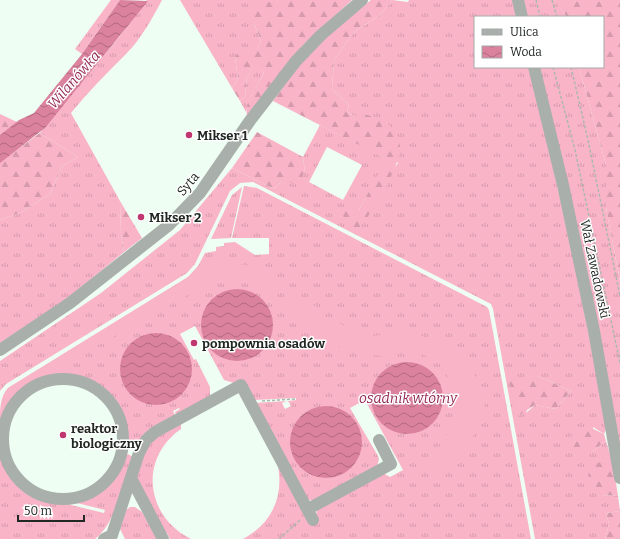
<svg xmlns="http://www.w3.org/2000/svg" width="620" height="539" font-family="Bitter,serif">
	<style>
		.grass { fill: url(#grass-tufts); fill-rule: evenodd }
		.forest { fill: url(#forest-firs) }
		.garden { fill: #f9b4c8 }
		.water { fill: url(#water-waves) }
		.lines { fill: none; stroke-linecap: round; stroke-linejoin: round }
		.path { stroke: #abb8af; stroke-width: 1.5; stroke-dasharray: 3 2; stroke-linecap: butt }
		.minor { stroke: #a9b0ab; stroke-width: 12 }
		.poi-dot { fill: #c0366f; stroke: #fff; stroke-width: 1.5 }
		.labels { text-anchor: middle; dominant-baseline: central; stroke-width: 3; stroke-linejoin: round; paint-order: stroke }
		.poi-label { font-size: 13px; font-weight: bold; fill: #212723; stroke: #fff; text-anchor: start }
		.street-label { font-size: 13px; fill: #212723; stroke: #fff }
		.water-label { font-size: 14px; font-style: italic; fill: #932b55; stroke: #fff }
	</style>
	<defs>
		<pattern id="grass-tufts" width="24" height="20" patternUnits="userSpaceOnUse"><rect width="24" height="20" fill="#f9b4c8"/><path d="M3 7l-1-3M5 7V3M7 7l1-3M15 17l-1-3M17 17v-4M19 17l1-3" fill="none" stroke="#d59bac"/></pattern>
		<pattern id="forest-firs" width="22" height="20" patternUnits="userSpaceOnUse"><rect width="22" height="20" fill="#f9b4c8"/><path d="M5 1l3.5 6h-7zM16 11l3.5 6h-7z" fill="#d59bac"/></pattern>
		<pattern id="water-waves" width="16" height="10" patternUnits="userSpaceOnUse"><rect width="16" height="10" fill="#db829e"/><path d="M0 5q4-4 8 0t8 0" fill="none" stroke="#b16a80"/></pattern>
	</defs>
	<rect width="100%" height="100%" fill="#eefef3"/>
	<g class="grass">
		<polygon points="111,0 120,0 82,54 75,49"/>
		<path d="M147,0H162C152,19 141,39 126,54C107,73 88,92 71,113L120,201L121,235L124,252L68,298L0,343V220L20,213L50,194L62,166L78,157L40,133L120,36Z"/>
		<polygon points="180,0 278,0 276,2 259,2 254,23 261,41 257,49 235,57 238,79 232,88"/>
		<path d="M392,0L408,2L409,0H513L516,17H475V67H529C559,186 584,307 607,427L604,434L593,427V451L606,441L613,464L601,495L618,496L620,511L606,513L609,524L605,539H535L493,309L491,304L253,182L240,183L230,191L195,264L187,273L6,384L0,391V361L101,293L180,230L232,168L274,189L281,182L305,172L303,157L320,125L387,159L349,228L398,163L354,116L347,112L349,105L332,89L334,60L354,32L380,15ZM327,147L362,165L343,200L309,182ZM538,376L571,391L556,409L535,405L526,413Z"/>
		<path d="M522,0H555C557,7 564,9 566,17H526Z"/>
		<polygon points="254,63 264,73 251,96 246,112 240,101 245,97 247,77"/>
		<polygon points="538,67 579,67 606,165 606,208 620,281 620,454"/>
		<path d="M244,186L257,188L487,307L489,310L531,539H243C273,523 285,494 277,462L316,515L317,510L383,473L390,477L403,470L365,400L350,408L378,456L379,459L377,467L314,501L306,499L253,403L287,401L282,403L285,409L291,406L288,401L296,400V398L252,400L234,383L224,380L195,326L180,334L194,360L196,359L210,387V396L177,417L175,412L180,409L179,408L173,411L176,417L136,447L128,444C123,430 126,417 116,403C83,354 16,373 0,427C0,414 0,398 8,388L191,275L198,266L205,253L216,251V247L224,246V243L235,242L255,255L269,254V238H232Z"/>
		<polygon points="242,187 231,238 211,239 232,195"/>
		<path d="M181,424V429C138,459 146,517 191,539H170L167,533L161,531L135,482L148,442Z"/>
		<path d="M0,451C9,483 34,502 67,502V504L104,513L105,510L73,502C99,495 116,481 125,456L128,454L133,457C124,482 116,523 95,539H0Z"/>
		<polygon points="130,507 135,507 142,512 157,539 125,539 120,529 126,510"/>
	</g>
	<g class="forest">
		<path d="M278,0H352L303,45L247,116C244,102 258,85 264,73L254,64L247,77L245,97L240,101L232,88L238,79L235,57L243,48L257,49L261,41L254,23L253,8L259,2H276Z"/>
		<path d="M371,0H392L380,15L354,32L334,60L332,89L349,105L347,112L354,116L362,113L387,122C391,128 400,138 400,146C401,166 370,218 356,231L349,228L341,211L347,204L359,210L386,159L273,101L304,59L335,29Z"/>
		<path d="M555,0H620V281L606,208V165L579,67H603V17H566C564,9 556,7 555,0Z"/>
		<polygon points="0,114 17,122 0,135"/>
		<polygon points="257,132 303,157 305,172 298,183 281,182 274,189 232,168"/>
		<polygon points="40,133 78,157 62,166 50,194 20,213 0,220 0,162"/>
		<polygon points="120,201 142,238 124,252 121,235"/>
		<polygon points="538,376 571,391 556,409 535,405 516,417 509,379"/>
		<polygon points="589,427 604,434 606,441 593,451 565,451 564,445 573,434"/>
		<polygon points="594,462 613,464 618,496 601,495 588,475"/>
		<polygon points="620,511 620,539 605,539 609,524 606,513"/>
	</g>
	<g class="garden">
		<path d="M208,262H222L260,267L277,279L279,285L277,295H275C271,291 266,285 261,282C244,273 226,277 209,283L17,391L9,402L0,420C0,408 0,397 8,388L187,278L198,266Z"/>
		<polygon points="286,288 317,307 326,317 349,328 373,336 410,332 431,339 459,354 471,367 486,400 484,408 477,429 467,448 442,475 436,474 427,467 428,458 439,447 449,430 456,410 456,392 440,363 415,351 381,356 355,352 338,346 323,337 283,306 283,303 282,302"/>
	</g>
	<g class="water">
		<polygon points="120,0 148,1 45,128 0,163 0,135 19,120 34,113 82,54"/>
		<circle cx="237" cy="325" r="36"/>
		<circle cx="156" cy="369" r="36"/>
		<circle cx="407" cy="398" r="36"/>
		<circle cx="326" cy="442" r="36"/>
	</g>
	<g class="lines">
		<g class="path">
			<polyline points="536,0 540,17"/>
			<polyline points="552,0 557,17"/>
			<polyline points="553,67 575,150 620,363"/>
			<polyline points="571,67 588,140 620,296"/>
			<polyline points="262,401 295,399"/>
			<polyline points="279,539 300,520"/>
		</g>
		<g class="minor">
			<polyline points="518,0 522,17"/>
			<polyline points="534,67 563,185 594,331 620,478"/>
			<polyline points="0,350 70,303 169,225 200,193 249,122 296,61 321,35 362,0"/>
			<circle cx="63" cy="439" r="60"/>
			<polyline points="131,478 163,539"/>
			<polyline points="308,509 391,464 379,440"/>
			<polyline points="104,539 112,535 139,453 146,440 155,432 241,385 313,520"/>
		</g>
	</g>
	<g class="poi-dot">
		<circle cx="189" cy="135" r="4"/>
		<circle cx="141" cy="217" r="4"/>
		<circle cx="194" cy="343" r="4"/>
		<circle cx="63" cy="435" r="4"/>
	</g>
	<g class="labels">
		<g class="poi-label">
			<text x="197" y="135">Mikser 1</text>
			<text x="149" y="217">Mikser 2</text>
			<text x="202" y="343">pompownia osadów</text>
			<text x="71" y="428">reaktor<tspan x="71" dy="15">biologiczny</tspan></text>
		</g>
		<g class="street-label">
			<text transform="translate(188 184) rotate(-50)">Syta</text>
			<text transform="translate(595 269) rotate(78)">Wał Zawadowski</text>
		</g>
		<g class="water-label">
			<text transform="translate(74 80) rotate(-49)">Wilanówka</text>
			<text x="408" y="398">osadnik wtórny</text>
		</g>
	</g>
	<rect x="474" y="16" width="130" height="52" fill="#ffffff" stroke="#a6a9a7"/>
	<rect x="482" y="29" width="20" height="6" fill="#a9b0ab" stroke="#a6a9a7"/>
	<text x="510" y="36" font-size="12" fill="#212723">Ulica</text>
	<rect x="482" y="46" width="20" height="12" fill="url(#water-waves)" stroke="#a6a9a7"/>
	<text x="510" y="56" font-size="12" fill="#212723">Woda</text>
	<path d="M18 515v6h66v-6" fill="none" stroke="#212723" stroke-width="2"/>
	<text x="24" y="515" font-size="12" fill="#212723" stroke="#ffffff" stroke-width="3" paint-order="stroke">50 m</text>
</svg>
